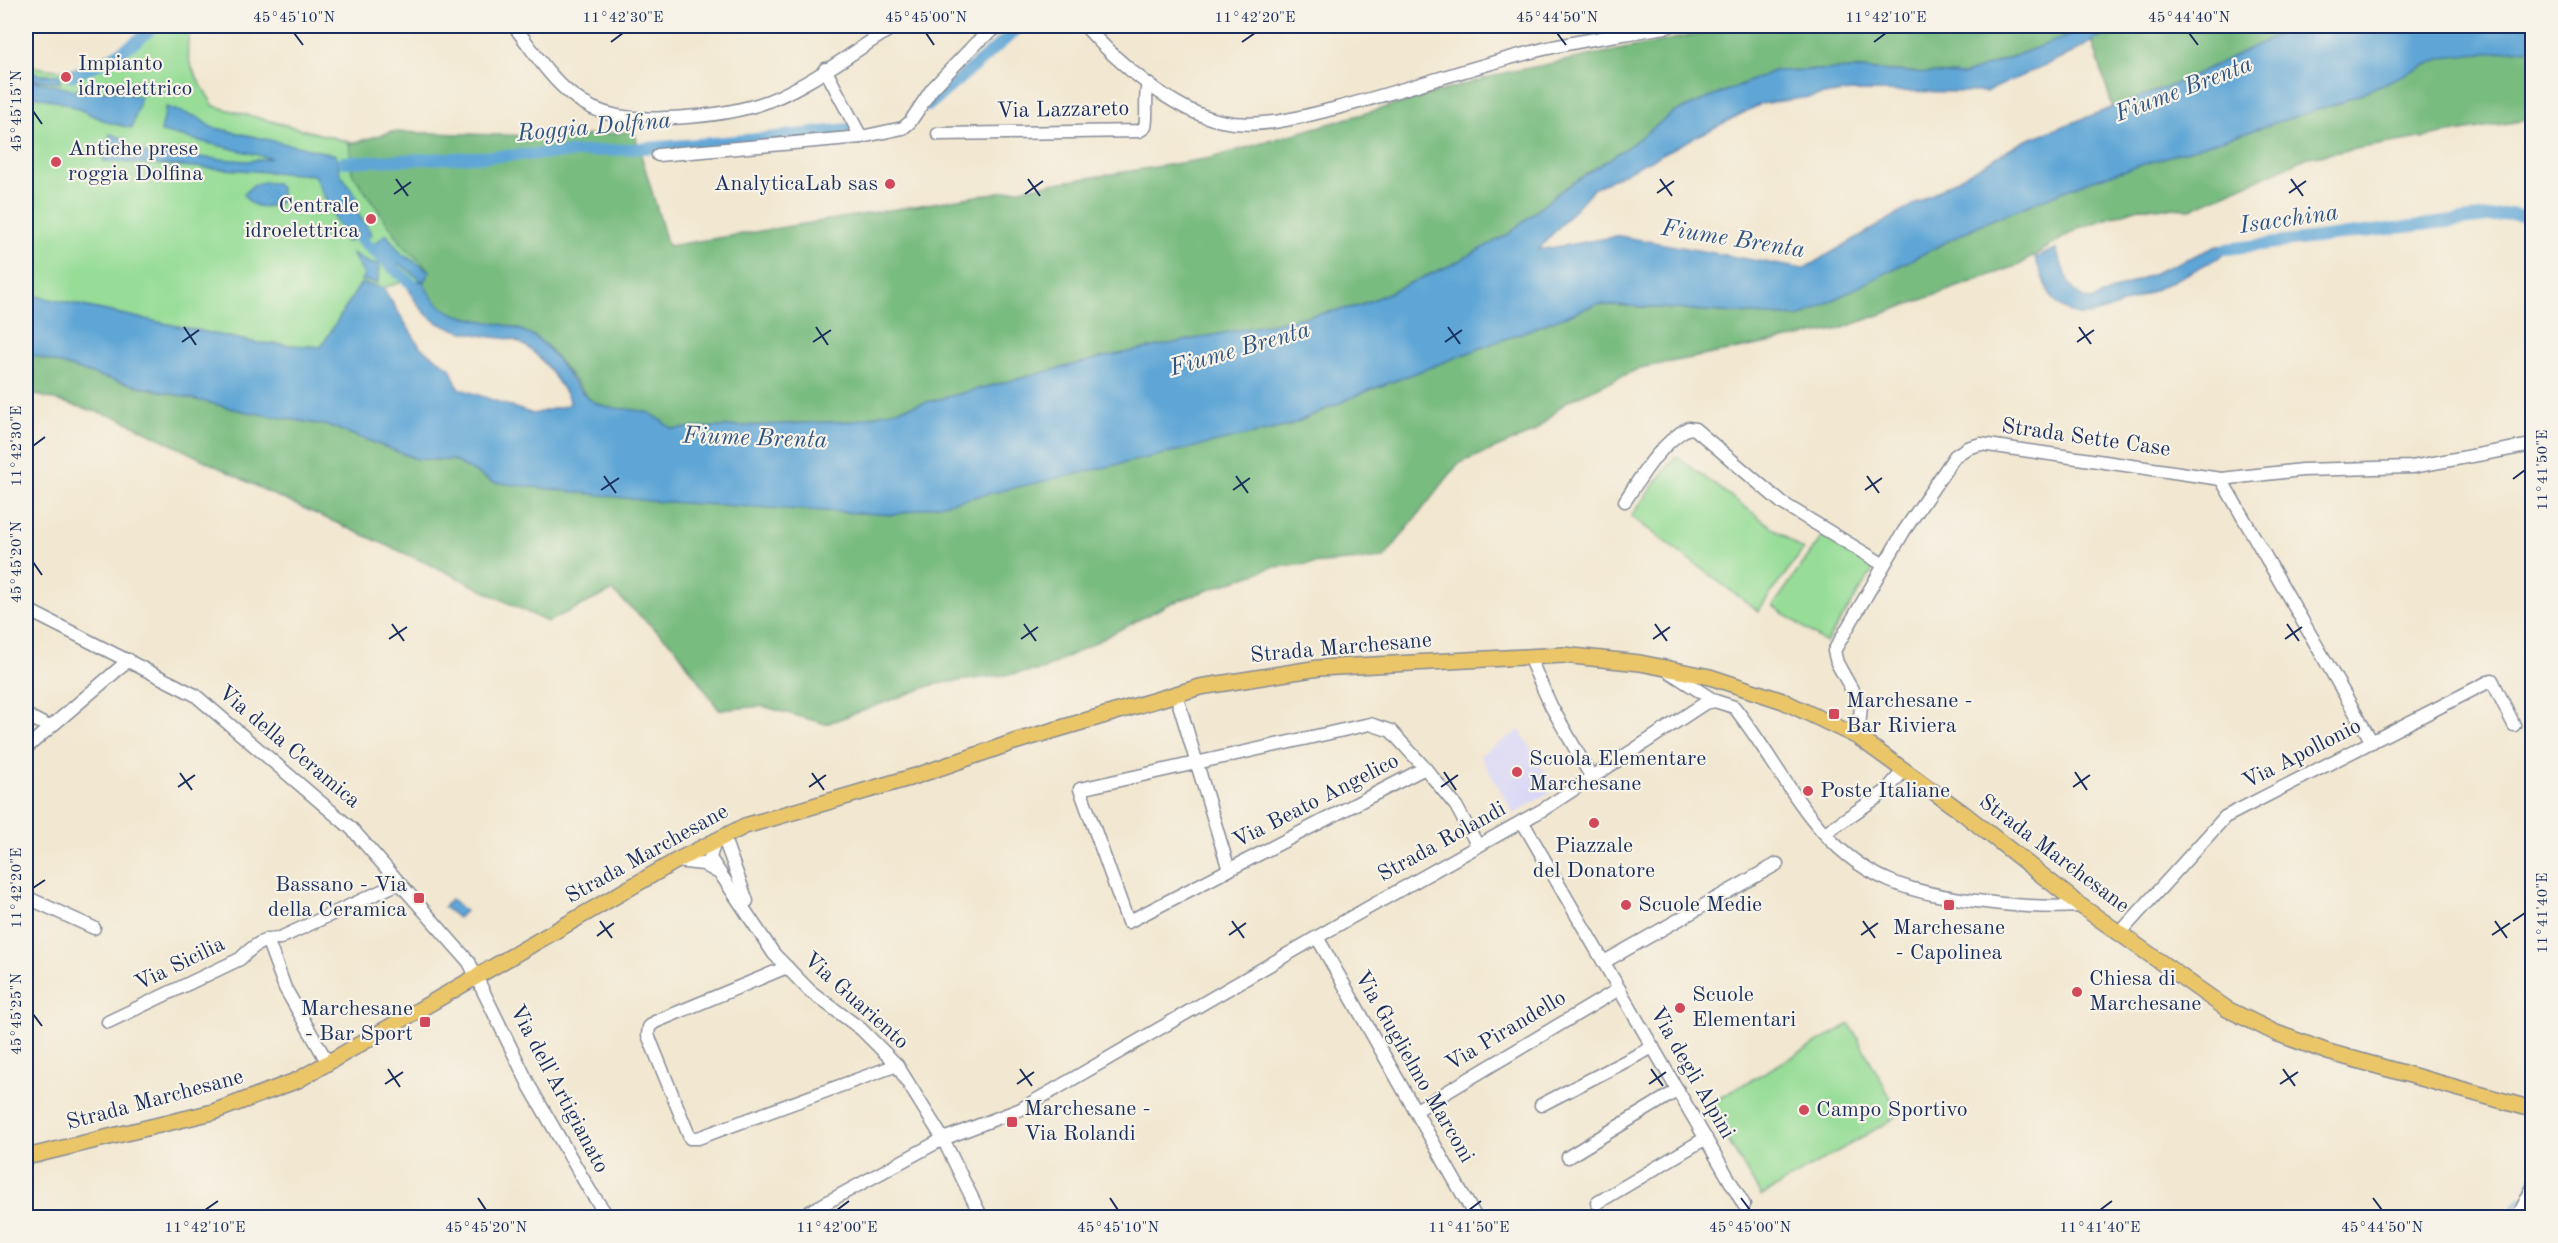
<svg xmlns="http://www.w3.org/2000/svg" width="2558" height="1243" font-family="'Old Standard TT',serif">
	<style>
		.built { fill: #d9d7f7 }
		.green { fill: #97dd97; stroke: #59867a; stroke-width: 1.5 }
		.forest { fill: #79bc80; stroke: #4a766f; stroke-width: 1.5 }
		.water { fill: #5fa6d6; stroke: #3d6a9a; stroke-width: 1.5 }
		.lines { fill: none; stroke-linecap: round; stroke-linejoin: round }
		.stream { stroke: #5fa6d6; stroke-width: 3 }
		.canal { stroke: #5fa6d6; stroke-width: 12 }
		.minor-casing { stroke: #868b97; stroke-width: 15 }
		.major-casing { stroke: #868b97; stroke-width: 18 }
		.minor { stroke: #fff; stroke-width: 12 }
		.major { stroke: #ebc669; stroke-width: 15 }
		.ticks { fill: none; stroke: #1b2f5e; stroke-width: 2 }
		.poi-dot { fill: #d1495b; stroke: #f7f3e8; stroke-width: 2 }
		.labels { text-anchor: middle; dominant-baseline: central; stroke-width: 4.5; stroke-linejoin: round; paint-order: stroke }
		.poi-label { font-size: 22px; fill: #1b2f5e; stroke: #f7f3e8; text-anchor: start }
		.street-label { font-size: 22px; fill: #1b2f5e; stroke: #f7f3e8 }
		.water-label { font-size: 24px; font-style: italic; fill: #2f5382; stroke: #f7f3e8 }
		.neatline { fill: none; stroke: #1b2f5e; stroke-width: 2 }
		.ticks-label { font-size: 15px; text-anchor: middle; fill: #1b2f5e }
	</style>
	<rect width="100%" height="100%" fill="#f7f3e8"/>
	<filter id="ink" filterUnits="userSpaceOnUse"><feTurbulence type="fractalNoise" baseFrequency=".0167" numOctaves="2"/><feDisplacementMap in="SourceGraphic" scale="12" xChannelSelector="R" yChannelSelector="G"/><feConvolveMatrix kernelMatrix="1 2 1 2 8 2 1 2 1" color-interpolation-filters="sRGB"/></filter>
	<filter id="wash" filterUnits="userSpaceOnUse"><feTurbulence type="fractalNoise" baseFrequency=".008" numOctaves="4" result="noise"/><feDisplacementMap in="SourceGraphic" scale="24" xChannelSelector="R" yChannelSelector="G"/><feGaussianBlur stdDeviation="1.35" result="paint"/><feColorMatrix in="noise" values="0 0 0 0 0 0 0 0 0 0 0 0 0 0 0 0 0 1.4 0 .05"/><feComposite in="paint" operator="in"/></filter>
	<g filter="url(#wash)">
		<rect width="100%" height="100%" fill="#f2e7d0"/>
		<polygon class="built" points="1520,730 1555,789 1514,814 1480,755"/>
		<g class="green">
			<path d="M147,26H193C177,55 199,81 214,106L353,143L430,271L423,282L405,281L383,288L361,283L322,347L257,343L26,294V65C36,67 48,70 59,70C91,70 124,47 147,26Z"/>
			<polygon points="1676,456 1803,550 1758,611 1631,516"/>
			<polygon points="1824,534 1875,567 1826,643 1773,606"/>
			<polygon points="1850,1024 1900,1115 1761,1196 1707,1105"/>
		</g>
		<polygon class="forest" points="1737,26 2532,26 2532,119 2308,157 2191,209 2142,207 2079,228 2019,265 1840,329 1640,368 1566,402 1534,432 1458,464 1384,558 1273,567 1169,604 1042,670 935,684 826,724 762,706 719,710 675,647 612,591 547,622 440,569 274,495 119,418 26,392 26,353 102,377 243,411 330,426 416,459 453,460 493,482 1109,465 1288,426 1362,393 1597,304 1800,317 1981,224 2087,181 2131,168 2088,26 2071,35 1963,75 1858,69 1774,71 1673,113 1626,148 1559,192 1509,234 1451,265 1359,306 1104,357 853,421 672,429 649,413 614,410 590,400 548,347 534,336 516,328 459,317 442,309 429,296 423,282 430,271 403,245 352,173 349,142 353,143 391,132 570,137 634,131 668,246 1211,158 1504,73"/>
		<g class="water">
			<path d="M2089,26H2120L2072,53L1986,92L1851,91L1761,104L1593,189L1538,250L1619,236L1803,269L2024,141L2180,82L2296,26H2532V48L2442,58L2339,103L2087,182L1981,224L1800,317L1597,304L1362,393L1288,426L894,515L649,501L492,482L453,460L417,459L330,426L243,411L102,377L26,353V294L257,343L321,347L361,283L383,288L420,347L450,368L458,388L533,414L569,405L570,400C557,380 541,353 519,342C511,338 500,338 491,337C445,328 425,327 405,281H422L400,264L383,263V259L372,246L386,234L402,254L430,271L423,282C445,332 493,312 533,336C558,351 567,381 588,398C606,413 630,406 649,413C657,416 665,424 673,429L853,421L1104,357L1359,306L1451,265L1509,234L1559,192L1626,148L1673,113L1774,71L1858,69L1963,75L2071,35Z"/>
			<polygon points="26,71 41,75 60,75 60,83 26,78"/>
			<polygon points="26,79 78,91 117,91 141,97 132,128 110,123 67,104 26,94"/>
			<polygon points="166,107 197,117 211,127 336,155 340,173 357,198 350,203 372,234 366,238 358,237 346,242 314,175 103,161 110,134 125,139 125,146 130,152 247,161 271,158 161,132"/>
			<path d="M264,182L275,183L281,188V201C269,210 250,209 244,194L253,185Z"/>
			<path d="M2242,245C2212,261 2110,317 2082,315C2076,315 2069,312 2064,309C2048,300 2042,274 2035,258L2056,249C2063,266 2069,298 2091,300L2217,246Z"/>
			<polygon points="352,253 371,264 379,264 378,283 361,280 364,275"/>
			<polygon points="451,899 465,911 458,918 444,907"/>
		</g>
		<g class="lines">
			<g class="stream">
				<polyline points="2527,1187 2532,1176"/>
				<polyline points="2506,1218 2521,1198"/>
			</g>
			<g class="canal">
				<path d="M71,76C103,63 129,50 154,26"/>
				<polyline points="928,106 1021,26"/>
				<path d="M344,162C512,156 680,150 847,129"/>
				<polyline points="354,224 361,240 421,292"/>
				<polyline points="2227,249 2511,214 2526,217 2532,222"/>
			</g>
		</g>
	</g>
	<g filter="url(#ink)">
		<g class="lines">
			<defs>
				<g id="minor">
					<path d="M514,26C533,50 548,76 572,95C600,118 632,120 667,118C698,117 727,114 757,105C801,92 855,50 895,26"/>
					<path d="M1085,26C1117,62 1173,111 1221,121C1259,129 1297,118 1333,109C1404,91 1473,66 1544,49C1585,39 1628,34 1670,26"/>
					<polyline points="825,69 861,137"/>
					<path d="M938,134L1139,131L1145,127C1148,113 1144,98 1148,84"/>
					<polyline points="658,155 861,137 903,128 910,122 932,89 977,42 999,26"/>
					<polyline points="2221,479 2372,742"/>
					<path d="M1625,501C1642,475 1660,444 1688,428L1695,429L1782,503L1884,565"/>
					<polyline points="26,609 195,695 352,829 469,962 530,1087 590,1191 609,1218"/>
					<polyline points="1529,657 1551,706 1592,778"/>
					<polyline points="1668,671 1715,701"/>
					<polyline points="1176,694 1229,870"/>
					<polyline points="26,715 49,727"/>
					<polyline points="1858,737 1861,706 1837,663 1834,651 1904,531 1955,456 1967,448 1981,444 2221,479 2302,470 2412,467 2532,445"/>
					<polyline points="26,748 129,660"/>
					<polyline points="1425,768 1128,922 1080,789 1370,724 1391,731 1425,768 1456,806 1478,846"/>
					<polyline points="1522,821 1744,1205"/>
					<polyline points="1825,833 1885,792 1904,770"/>
					<polyline points="723,836 747,901"/>
					<polyline points="715,840 710,858 774,954 810,991 861,1029 897,1065 943,1139 982,1218"/>
					<polyline points="676,861 703,864 719,873"/>
					<polyline points="26,897 94,928"/>
					<polyline points="2120,933 2225,817 2492,680 2514,725"/>
					<polyline points="1317,937 1476,1218"/>
					<polyline points="267,939 285,988 328,1063"/>
					<polyline points="1604,962 1777,864"/>
					<polyline points="787,967 655,1022 649,1027 648,1035 690,1138 698,1138 897,1065"/>
					<path d="M108,1022L240,959C252,947 263,938 280,938L399,883"/>
					<polyline points="1541,1105 1653,1047"/>
					<polyline points="1415,1111 1619,989"/>
					<polyline points="1568,1157 1678,1090"/>
					<polyline points="1597,1203 1706,1138"/>
					<path d="M798,1218L943,1139L1021,1109L1350,918L1544,809L1705,703L1715,701L1734,707C1763,743 1784,784 1813,820C1861,881 1912,894 1985,902C2017,906 2050,908 2081,906"/>
					<polyline points="2517,1218 2532,1189"/>
				</g>
				<polyline id="major" points="26,1157 213,1112 298,1080 676,861 745,826 916,776 1014,742 1200,687 1319,668 1563,655 1640,663 1710,677 1783,701 1858,737 1963,813 2081,906 2227,1009 2276,1033 2328,1052 2532,1109"/>
			</defs>
			<use href="#minor" class="minor-casing"/>
			<use href="#major" class="major-casing"/>
			<use href="#minor" class="minor"/>
			<use href="#major" class="major"/>
		</g>
	</g>
	<path class="ticks" d="M294,33L303,45M926,33L934,45M1557,33L1566,45M2189,33L2198,45M611,42L623,33M1242,42L1255,33M1874,42L1886,33M33,111L42,124M396,179L408,196M1028,179L1040,196M1660,179L1672,196M2291,179L2303,196M1657,193L1674,181M2289,193L2306,181M394,194L411,182M1025,194L1043,181M184,327L196,345M816,327L828,345M1448,327L1460,344M2079,327L2091,344M182,342L199,330M813,342L831,330M1445,342L1462,330M2077,342L2094,330M33,446L45,437M604,476L616,493M1236,476L1248,493M1867,476L1879,493M2513,479L2525,470M601,490L619,478M1233,490L1250,478M1865,490L1882,478M33,562L42,575M392,624L404,641M1024,624L1036,641M1655,624L1667,641M2287,624L2299,641M389,639L407,627M1021,639L1038,627M1653,639L1670,627M2285,639L2302,627M1444,772L1456,790M2075,772L2087,790M180,773L192,790M812,773L824,790M178,787L195,775M809,787L826,775M1441,787L1458,775M2073,787L2090,775M33,888L45,880M600,921L612,938M1232,921L1244,938M1863,921L1875,938M2495,921L2507,938M2513,921L2525,913M1229,935L1246,923M1861,935L1878,923M2492,935L2510,923M597,936L614,923M33,1014L42,1026M388,1069L400,1087M1020,1069L1032,1086M1651,1069L1663,1086M2283,1069L2295,1086M385,1084L403,1072M1017,1084L1034,1072M1649,1084L1666,1072M2280,1084L2298,1072M478,1198L486,1210M1110,1198L1118,1210M1741,1198L1750,1210M2373,1198L2382,1210M205,1210L218,1201M837,1210L849,1201M1469,1210L1481,1201M2100,1210L2112,1201"/>
	<g class="poi-dot">
		<circle cx="66" cy="77" r="6"/>
		<circle cx="56" cy="162" r="6"/>
		<circle cx="890" cy="184" r="6"/>
		<circle cx="371" cy="219" r="6"/>
		<rect x="1828" y="708" width="12" height="12" rx="3"/>
		<circle cx="1517" cy="772" r="6"/>
		<circle cx="1808" cy="791" r="6"/>
		<circle cx="1594" cy="823" r="6"/>
		<rect x="413" y="892" width="12" height="12" rx="3"/>
		<circle cx="1626" cy="905" r="6"/>
		<rect x="1943" y="899" width="12" height="12" rx="3"/>
		<circle cx="2077" cy="992" r="6"/>
		<circle cx="1680" cy="1008" r="6"/>
		<rect x="419" y="1016" width="12" height="12" rx="3"/>
		<circle cx="1804" cy="1110" r="6"/>
		<rect x="1006" y="1116" width="12" height="12" rx="3"/>
	</g>
	<g class="labels">
		<g class="poi-label">
			<text x="78" y="64">Impianto<tspan x="78" dy="25">idroelettrico</tspan></text>
			<text x="68" y="149">Antiche prese<tspan x="68" dy="25">roggia Dolfina</tspan></text>
			<text x="878" y="184" text-anchor="end">AnalyticaLab sas</text>
			<text x="359" y="206" text-anchor="end">Centrale<tspan x="359" dy="25">idroelettrica</tspan></text>
			<text x="1846" y="701">Marchesane -<tspan x="1846" dy="25">Bar Riviera</tspan></text>
			<text x="1529" y="759">Scuola Elementare<tspan x="1529" dy="25">Marchesane</tspan></text>
			<text x="1820" y="791">Poste Italiane</text>
			<text x="1594" y="846" text-anchor="middle">Piazzale<tspan x="1594" dy="25">del Donatore</tspan></text>
			<text x="407" y="885" text-anchor="end">Bassano - Via<tspan x="407" dy="25">della Ceramica</tspan></text>
			<text x="1638" y="905">Scuole Medie</text>
			<text x="1949" y="928" text-anchor="middle">Marchesane<tspan x="1949" dy="25">- Capolinea</tspan></text>
			<text x="2089" y="979">Chiesa di<tspan x="2089" dy="25">Marchesane</tspan></text>
			<text x="1692" y="995">Scuole<tspan x="1692" dy="25">Elementari</tspan></text>
			<text x="413" y="1009" text-anchor="end">Marchesane<tspan x="413" dy="25">- Bar Sport</tspan></text>
			<text x="1024" y="1109">Marchesane -<tspan x="1024" dy="25">Via Rolandi</tspan></text>
			<text x="1816" y="1110">Campo Sportivo</text>
		</g>
		<g class="street-label">
			<text transform="translate(1063 110) rotate(-1)">Via Lazzareto</text>
			<text transform="translate(2086 438) rotate(8)">Strada Sette Case</text>
			<text transform="translate(1341 648) rotate(-5)">Strada Marchesane</text>
			<text transform="translate(289 747) rotate(40)">Via della Ceramica</text>
			<text transform="translate(2302 754) rotate(-27)">Via Apollonio</text>
			<text transform="translate(1316 801) rotate(-27)">Via Beato Angelico</text>
			<text transform="translate(1442 842) rotate(-29)">Strada Rolandi</text>
			<text transform="translate(647 854) rotate(-29)">Strada Marchesane</text>
			<text transform="translate(2054 854) rotate(37)">Strada Marchesane</text>
			<text transform="translate(180 964) rotate(-26)">Via Sicilia</text>
			<text transform="translate(856 1001) rotate(42)">Via Guariento</text>
			<text transform="translate(1506 1031) rotate(-31)">Via Pirandello</text>
			<text transform="translate(1414 1067) rotate(60)">Via Guglielmo Marconi</text>
			<text transform="translate(1692 1073) rotate(60)">Via degli Alpini</text>
			<text transform="translate(559 1089) rotate(62)">Via dell'Artigianato</text>
			<text transform="translate(155 1100) rotate(-15)">Strada Marchesane</text>
		</g>
		<g class="water-label">
			<text transform="translate(2184 90) rotate(-21)">Fiume Brenta</text>
			<text transform="translate(594 128) rotate(-5)">Roggia Dolfina</text>
			<text transform="translate(2289 220) rotate(-8)">Isacchina</text>
			<text transform="translate(1733 240) rotate(9)">Fiume Brenta</text>
			<text transform="translate(1240 350) rotate(-16)">Fiume Brenta</text>
			<text transform="translate(755 439) rotate(2)">Fiume Brenta</text>
		</g>
	</g>
	<rect width="2558" height="1243" fill="none" stroke="#f7f3e8" stroke-width="66"/>
	<rect x="33" y="33" width="2492" height="1177" class="neatline"/>
	<g class="ticks-label">
		<text x="294" y="22">45°45'10"N</text>
		<text x="623" y="22">11°42'30"E</text>
		<text x="926" y="22">45°45'00"N</text>
		<text x="1255" y="22">11°42'20"E</text>
		<text x="1557" y="22">45°44'50"N</text>
		<text x="1886" y="22">11°42'10"E</text>
		<text x="2189" y="22">45°44'40"N</text>
		<text transform="translate(16 111) rotate(-90)" y="5">45°45'15"N</text>
		<text transform="translate(16 446) rotate(-90)" y="5">11°42'30"E</text>
		<text transform="translate(2542 470) rotate(-90)" y="5">11°41'50"E</text>
		<text transform="translate(16 562) rotate(-90)" y="5">45°45'20"N</text>
		<text transform="translate(16 888) rotate(-90)" y="5">11°42'20"E</text>
		<text transform="translate(2542 913) rotate(-90)" y="5">11°41'40"E</text>
		<text transform="translate(16 1014) rotate(-90)" y="5">45°45'25"N</text>
		<text x="205" y="1232">11°42'10"E</text>
		<text x="486" y="1232">45°45'20"N</text>
		<text x="837" y="1232">11°42'00"E</text>
		<text x="1118" y="1232">45°45'10"N</text>
		<text x="1469" y="1232">11°41'50"E</text>
		<text x="1750" y="1232">45°45'00"N</text>
		<text x="2100" y="1232">11°41'40"E</text>
		<text x="2382" y="1232">45°44'50"N</text>
	</g>
</svg>
